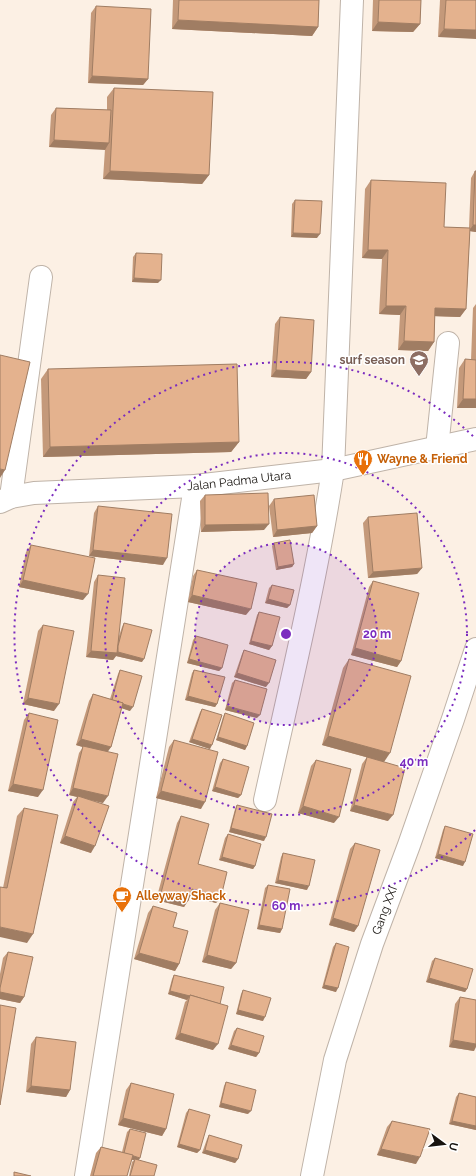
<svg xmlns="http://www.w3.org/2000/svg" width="476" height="1176" font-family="Raleway,sans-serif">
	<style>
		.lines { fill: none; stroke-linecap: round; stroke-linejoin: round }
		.minor-casing { stroke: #bfb3a8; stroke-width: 24 }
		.minor { stroke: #fff; stroke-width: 22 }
		.wall { fill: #c4997a }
		.shaded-wall { fill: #a07d63 }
		.building { fill: #e4b28e; stroke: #a07d63 }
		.ring { fill: none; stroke: #7b2cbf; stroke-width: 2; stroke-dasharray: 2 4 }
		.labels { text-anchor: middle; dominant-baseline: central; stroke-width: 3; stroke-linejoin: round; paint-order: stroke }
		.education-label { font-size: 12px; font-weight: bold; fill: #785e54; stroke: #fff; text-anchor: end }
		.food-label { font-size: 12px; font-weight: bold; fill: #c56008; stroke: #fff; text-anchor: start }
		.street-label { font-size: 12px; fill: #17130f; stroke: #fff }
		.centre { fill: #7b2cbf; stroke: #fff; stroke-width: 2 }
		.ring-label { font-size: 12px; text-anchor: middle; font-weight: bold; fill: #7b2cbf; stroke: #fff; stroke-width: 3; stroke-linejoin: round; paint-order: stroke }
	</style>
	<rect width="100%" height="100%" fill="#fcf0e4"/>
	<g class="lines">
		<defs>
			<g id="minor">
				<polyline points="437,448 448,343"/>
				<polyline points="11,497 41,277"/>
				<path id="s1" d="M0,502L11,497L34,493L195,486L333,470L476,439"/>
				<path d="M265,800C289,691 316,581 333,470L352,0"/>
				<polyline points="86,1176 195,486"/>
				<path id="s2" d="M312,1176L335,1060L372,944L409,845L453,719L476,649"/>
			</g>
		</defs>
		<use href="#minor" class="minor-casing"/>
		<use href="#minor" class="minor"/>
	</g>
	<g class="wall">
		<polygon points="173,0 319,0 318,27 312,36 172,29"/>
		<polygon points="373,0 421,0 420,24 413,32 372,31"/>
		<polygon points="440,0 476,0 438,37"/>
		<polygon points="96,6 148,79 143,85 88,83 91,13"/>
		<polygon points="114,88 209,175 202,184 103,179 105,149 49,147 51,115 56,108 107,110 107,97"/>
		<polygon points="475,171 476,232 470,231 466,309 460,317 435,316 434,342 428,351 398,350 400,315 379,314 382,259 362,258 365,189 371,180 444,227 469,228 471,178"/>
		<polygon points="295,200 317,238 291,237 292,204"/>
		<polygon points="136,253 158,283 132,282 133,257"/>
		<polygon points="476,304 476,408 457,408 459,368 465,359 471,360 473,308"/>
		<polygon points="280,317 311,372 306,379 271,377 275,324"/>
		<polygon points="48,369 239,442 231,452 43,457 41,379"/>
		<polygon points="205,495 264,530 201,532 200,501"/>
		<polygon points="274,499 317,526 312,533 273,537 269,506"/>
		<polygon points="98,506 163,565 89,556 94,513"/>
		<polygon points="368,517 422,568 417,574 368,578 363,523"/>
		<polygon points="274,543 294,564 292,567 276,570 272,546"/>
		<polygon points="31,545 83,600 19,587 26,552"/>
		<polygon points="197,570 246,615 188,602 193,576"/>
		<polygon points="98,575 119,636 122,627 124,623 142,662 116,656 113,660 86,657 94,582"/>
		<polygon points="373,581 401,661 397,667 351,655 369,587"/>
		<polygon points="272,585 290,605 287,608 265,603 269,588"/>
		<polygon points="259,612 272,646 269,650 249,644 257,615"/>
		<polygon points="43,625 54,711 23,704 38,631"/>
		<polygon points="196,636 222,668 219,671 187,663 193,640"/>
		<polygon points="244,650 266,687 234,677 242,654"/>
		<polygon points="349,659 384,762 322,745 343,668"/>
		<polygon points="120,670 130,711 122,708 111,747 108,751 103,803 88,799 91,853 60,843 73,802 77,797 69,795 79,753 83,747 76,745 89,701 93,694 110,699 118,674"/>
		<polygon points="194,670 217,704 215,707 185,700 192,673"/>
		<polygon points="235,680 257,718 225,710 232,683"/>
		<polygon points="202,709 210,749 189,742 200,712"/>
		<polygon points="29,713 38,797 8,791 24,720"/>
		<polygon points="225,713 247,746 245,750 216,740 223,717"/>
		<polygon points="174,740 201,809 156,798 169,747"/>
		<polygon points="367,757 388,821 350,811 362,764"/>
		<polygon points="223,759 241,795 238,798 212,791 220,763"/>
		<polygon points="316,760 334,823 298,813 311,766"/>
		<polygon points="237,805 264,841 229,832 235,809"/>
		<polygon points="24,808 27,943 3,888 17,816"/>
		<polygon points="181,816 198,864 221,897 216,903 190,896 184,907 156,900 177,823"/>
		<polygon points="445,826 463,866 435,858 443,830"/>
		<polygon points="228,834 255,866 253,869 219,860 225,838"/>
		<polygon points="355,843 358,926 354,932 329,925 350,849"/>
		<polygon points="283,853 307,890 275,883 281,857"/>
		<polygon points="268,885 282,929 280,933 257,929 265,888"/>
		<polygon points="220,903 236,963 231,969 202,962 215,910"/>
		<polygon points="153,906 173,927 179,964 175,971 134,959 148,913"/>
		<polygon points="336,943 336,992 322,988 333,947"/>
		<polygon points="8,952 24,997 20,1003 0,999 0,974 3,958"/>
		<polygon points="435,958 467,989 465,992 426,982 432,961"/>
		<polygon points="174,975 220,1004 213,1050 175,1039 185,1002 187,1000 168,994 172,979"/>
		<polygon points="243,990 263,1021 236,1014 241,994"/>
		<polygon points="460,997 474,1051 449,1047 455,1004"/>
		<polygon points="237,1028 259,1053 256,1057 228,1049 234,1031"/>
		<polygon points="36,1037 70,1090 66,1097 26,1092 31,1044"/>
		<polygon points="226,1082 248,1114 219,1107 224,1086"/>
		<polygon points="131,1083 166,1129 162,1136 118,1125 126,1090"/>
		<polygon points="459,1093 476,1097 476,1130 449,1124 456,1097"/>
		<polygon points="189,1109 200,1150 197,1153 177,1147 186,1113"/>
		<polygon points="392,1121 416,1164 377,1155 387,1127"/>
		<polygon points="130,1129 138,1160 154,1176 129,1176 132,1162 134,1160 131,1160 127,1176 90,1176 96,1153 101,1147 122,1152 127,1132"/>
		<polygon points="209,1135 238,1159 235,1163 202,1153 207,1139"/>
	</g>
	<g class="shaded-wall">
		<polygon points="178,20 318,27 312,36 172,29"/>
		<polygon points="378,22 420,24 413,32 372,31"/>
		<polygon points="444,29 476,30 476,39 438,37"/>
		<polygon points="92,76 148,79 143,85 88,83"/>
		<polygon points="54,140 109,143 105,150 49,147"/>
		<polygon points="110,171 209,175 202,184 103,179"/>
		<polygon points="473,225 476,225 476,232 469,231"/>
		<polygon points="293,233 320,234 317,238 291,237"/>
		<polygon points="368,250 388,250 382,259 362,258"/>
		<polygon points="134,278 161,280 158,283 132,282"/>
		<polygon points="386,306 406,306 400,315 379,314"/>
		<polygon points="435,308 466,309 460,317 429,316"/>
		<polygon points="404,341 434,342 428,351 398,350"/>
		<polygon points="276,370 311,372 306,379 271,377"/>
		<polygon points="463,399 476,399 476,408 457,408"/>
		<polygon points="239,442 231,452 43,457 50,447"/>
		<polygon points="0,469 5,470 0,478"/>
		<polygon points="269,524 264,530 201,532 205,525"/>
		<polygon points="317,526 312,533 273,537 277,530"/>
		<polygon points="93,550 167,558 163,565 89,556"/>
		<polygon points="294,564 292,567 276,570 278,567"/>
		<polygon points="422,568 417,574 368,578 373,572"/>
		<polygon points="23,580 88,594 83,600 19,587"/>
		<polygon points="192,595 251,609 246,615 188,602"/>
		<polygon points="268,599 290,605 287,608 265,603"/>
		<polygon points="251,641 272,646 269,650 249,644"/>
		<polygon points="355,648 401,661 397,667 351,655"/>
		<polygon points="91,651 117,652 144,659 142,662 116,656 113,660 86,657"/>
		<polygon points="189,659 222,668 219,671 187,663"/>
		<polygon points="237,673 269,683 266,687 234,677"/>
		<polygon points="188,696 217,704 215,707 185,700"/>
		<polygon points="28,698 59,704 54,711 23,704"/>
		<polygon points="111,701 133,707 130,711 109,704"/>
		<polygon points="227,706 260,715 257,718 225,710"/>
		<polygon points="328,736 390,753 384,762 322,745"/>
		<polygon points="218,737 247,746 245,750 216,740"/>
		<polygon points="81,739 111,747 106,754 76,745"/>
		<polygon points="192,739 212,745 210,749 189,742"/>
		<polygon points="13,784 43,790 38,797 8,791"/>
		<polygon points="215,787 241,795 238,798 212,791"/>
		<polygon points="73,788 108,796 103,803 69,795"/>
		<polygon points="161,791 205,802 201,809 156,798"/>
		<polygon points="354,805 393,815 388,821 350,811"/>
		<polygon points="303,806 339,817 334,823 298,813"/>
		<polygon points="231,828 266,837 264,841 229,832"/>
		<polygon points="65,836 95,846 91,853 60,843"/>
		<polygon points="438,854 465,862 463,866 435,858"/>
		<polygon points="222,857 255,866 253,869 219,860"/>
		<polygon points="278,880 309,886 307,890 275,883"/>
		<polygon points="192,889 221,897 216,903 187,895"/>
		<polygon points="161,893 188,901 184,907 156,900"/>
		<polygon points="333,918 358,926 354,932 329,925"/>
		<polygon points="259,925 282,929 280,933 257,929"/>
		<polygon points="0,927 33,934 27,943 0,937"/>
		<polygon points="139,953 179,964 175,971 134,959"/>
		<polygon points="207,955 236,963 231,969 202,962"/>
		<polygon points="429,978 467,989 465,992 426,982"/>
		<polygon points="324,985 338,988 336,992 322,988"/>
		<polygon points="170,991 190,996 187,1000 168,994"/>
		<polygon points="0,992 24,997 20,1003 0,999"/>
		<polygon points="238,1010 265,1017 263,1021 236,1014"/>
		<polygon points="180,1033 218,1044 213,1050 175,1039"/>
		<polygon points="453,1040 476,1044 476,1047 474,1051 449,1047"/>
		<polygon points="231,1045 259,1053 256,1057 228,1049"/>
		<polygon points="31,1086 70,1090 66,1097 26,1092"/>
		<polygon points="221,1103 251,1111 248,1114 219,1107"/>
		<polygon points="123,1118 166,1129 162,1136 118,1125"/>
		<polygon points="452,1121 476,1126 476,1130 449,1124"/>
		<polygon points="179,1144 200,1150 197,1153 177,1147"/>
		<polygon points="381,1149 420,1157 416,1164 377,1155"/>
		<polygon points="205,1150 238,1159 235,1163 202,1153"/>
		<polygon points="124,1153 140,1158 138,1161 135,1159 134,1160 121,1157"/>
	</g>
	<g class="building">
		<polygon points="179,0 319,0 318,27 178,20"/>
		<polygon points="379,0 421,0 420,24 378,22"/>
		<polygon points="446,0 476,0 476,30 444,29"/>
		<polygon points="96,6 151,9 148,79 92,76"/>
		<polygon points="114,88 213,92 209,175 110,171"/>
		<polygon points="56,108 111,110 109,143 54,140"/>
		<polygon points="475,171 476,171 476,225 473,225"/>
		<polygon points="371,180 446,183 444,227 470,228 466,309 435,308 434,342 404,341 406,306 386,306 388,250 368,250"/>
		<polygon points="295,200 322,201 320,234 293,233"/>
		<polygon points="136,253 162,254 161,280 134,278"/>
		<polygon points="280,317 314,320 311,372 276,370"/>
		<polygon points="0,355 30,362 5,470 0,469"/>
		<polygon points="465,359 476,360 476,399 463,399"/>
		<polygon points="237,364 239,442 50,447 48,369"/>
		<polygon points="268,493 269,524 205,525 205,495"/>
		<polygon points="314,495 317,526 277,530 274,499"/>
		<polygon points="98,506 172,514 167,558 93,550"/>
		<polygon points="417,513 422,568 373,572 368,517"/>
		<polygon points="290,540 294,564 278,567 274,543"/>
		<polygon points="31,545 95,558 88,594 23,580"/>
		<polygon points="197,570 257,583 251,609 192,595"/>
		<polygon points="98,575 125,578 117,653 91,651"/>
		<polygon points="373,581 419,593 401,661 355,648"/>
		<polygon points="272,585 294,590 290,605 268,599"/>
		<polygon points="259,612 280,617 272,646 251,641"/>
		<polygon points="124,623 152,630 144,659 118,652 118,646"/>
		<polygon points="43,625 74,631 59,704 28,698"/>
		<polygon points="196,636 228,645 222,668 189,659"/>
		<polygon points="244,650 276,660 269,683 237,673"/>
		<polygon points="349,659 411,676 390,753 328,736"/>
		<polygon points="120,670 142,676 133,707 123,704 123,703 112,700"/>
		<polygon points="194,670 225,677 217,704 188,696"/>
		<polygon points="235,680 267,689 260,715 227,706"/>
		<polygon points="93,694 123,703 111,747 81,739"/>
		<polygon points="202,709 222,715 212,745 192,739"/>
		<polygon points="29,713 58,720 43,790 13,784"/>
		<polygon points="225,713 254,723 247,746 218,737"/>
		<polygon points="174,740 218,752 205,802 161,791"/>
		<polygon points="83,746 118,754 108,796 73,788"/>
		<polygon points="367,757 405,768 393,815 354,805"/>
		<polygon points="223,759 249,767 241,795 215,787"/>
		<polygon points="316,760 351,769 339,817 303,806"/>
		<polygon points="78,796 109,806 95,846 65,836"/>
		<polygon points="237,805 272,814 266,837 231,828"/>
		<polygon points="24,808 58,815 33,934 0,927 0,887 7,888"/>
		<polygon points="181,816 209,824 198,864 227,872 221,897 192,889 188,901 161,893"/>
		<polygon points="445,826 473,834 465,862 438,854"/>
		<polygon points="228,834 261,844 255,866 222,857"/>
		<polygon points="355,843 380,850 358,926 333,918"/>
		<polygon points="283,853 315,860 309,886 278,880"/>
		<polygon points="268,885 290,889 282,929 259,925"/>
		<polygon points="220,903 249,910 236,963 207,955"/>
		<polygon points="153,906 177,913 173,927 188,931 179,964 139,953"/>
		<polygon points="336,943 349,947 338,988 324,985"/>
		<polygon points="8,952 33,957 24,997 0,992 0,988"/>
		<polygon points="435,958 473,969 467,989 429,978"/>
		<polygon points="174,975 224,987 220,1004 190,995 190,996 170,991"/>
		<polygon points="243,990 271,998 265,1017 238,1010"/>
		<polygon points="190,995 228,1006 218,1044 180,1033"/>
		<polygon points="460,997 476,1000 476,1044 453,1040"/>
		<polygon points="0,1005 16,1008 0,1105"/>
		<polygon points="237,1028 264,1036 259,1053 231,1045"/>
		<polygon points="36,1037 76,1042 70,1090 31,1086"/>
		<polygon points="226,1082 256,1090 251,1111 221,1103"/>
		<polygon points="131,1083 174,1094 166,1129 123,1118"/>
		<polygon points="459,1093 476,1097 476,1126 452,1121"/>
		<polygon points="189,1109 210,1115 200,1150 179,1144"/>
		<polygon points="392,1121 430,1129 420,1157 381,1149"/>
		<polygon points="130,1129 146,1133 140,1158 124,1153"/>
		<polygon points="209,1135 242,1145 238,1159 205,1150"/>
		<polygon points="101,1147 133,1155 127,1176 93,1176"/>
		<polygon points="135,1159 157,1165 154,1176 130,1176"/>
		<polygon points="14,1172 31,1176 14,1176"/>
	</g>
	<circle cx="286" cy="634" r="91" fill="#7b2cbf" fill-opacity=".12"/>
	<g class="ring">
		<circle cx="286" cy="634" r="91"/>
		<circle cx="286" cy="634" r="181"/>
		<path d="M475 830A272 272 0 1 1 475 438"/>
	</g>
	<defs>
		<symbol id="school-pin" viewBox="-11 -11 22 30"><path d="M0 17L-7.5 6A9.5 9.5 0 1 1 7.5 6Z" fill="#8d6e63" stroke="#fff"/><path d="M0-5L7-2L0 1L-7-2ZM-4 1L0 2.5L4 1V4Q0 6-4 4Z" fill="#fff"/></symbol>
		<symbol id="restaurant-pin" viewBox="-11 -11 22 30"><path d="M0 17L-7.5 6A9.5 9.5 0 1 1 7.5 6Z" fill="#e8710a" stroke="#fff"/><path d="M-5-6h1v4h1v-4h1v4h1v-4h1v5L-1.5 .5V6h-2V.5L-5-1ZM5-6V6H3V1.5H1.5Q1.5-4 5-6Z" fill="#fff"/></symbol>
		<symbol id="cafe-pin" viewBox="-11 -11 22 30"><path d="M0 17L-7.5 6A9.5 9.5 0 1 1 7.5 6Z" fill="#e8710a" stroke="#fff"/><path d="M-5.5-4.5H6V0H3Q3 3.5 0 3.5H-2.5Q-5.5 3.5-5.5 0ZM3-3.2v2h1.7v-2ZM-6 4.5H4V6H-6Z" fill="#fff"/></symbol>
	</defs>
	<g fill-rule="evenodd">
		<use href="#school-pin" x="408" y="349" width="22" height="30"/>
		<use href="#restaurant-pin" x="352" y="448" width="22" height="30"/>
		<use href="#cafe-pin" x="111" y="885" width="22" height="30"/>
	</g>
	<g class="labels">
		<g class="education-label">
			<text x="405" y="360">surf season</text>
		</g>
		<g class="food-label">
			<text x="377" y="459">Wayne &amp; Friend</text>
			<text x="136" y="896">Alleyway Shack</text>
		</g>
		<g class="street-label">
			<text stroke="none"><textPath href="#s1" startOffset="241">Jalan Padma Utara</textPath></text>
			<text stroke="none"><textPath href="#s2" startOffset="276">Gang XXI</textPath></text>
		</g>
	</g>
	<circle cx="286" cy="634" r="6" class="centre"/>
	<g class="ring-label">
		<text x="377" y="638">20 m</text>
		<text x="414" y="766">40 m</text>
		<text x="286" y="910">60 m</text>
	</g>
	<g transform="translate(444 1144) rotate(105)" stroke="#ffffff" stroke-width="3" paint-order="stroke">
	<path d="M0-3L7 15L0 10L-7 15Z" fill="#17130f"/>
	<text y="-6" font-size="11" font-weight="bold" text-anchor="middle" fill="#17130f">U</text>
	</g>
</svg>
